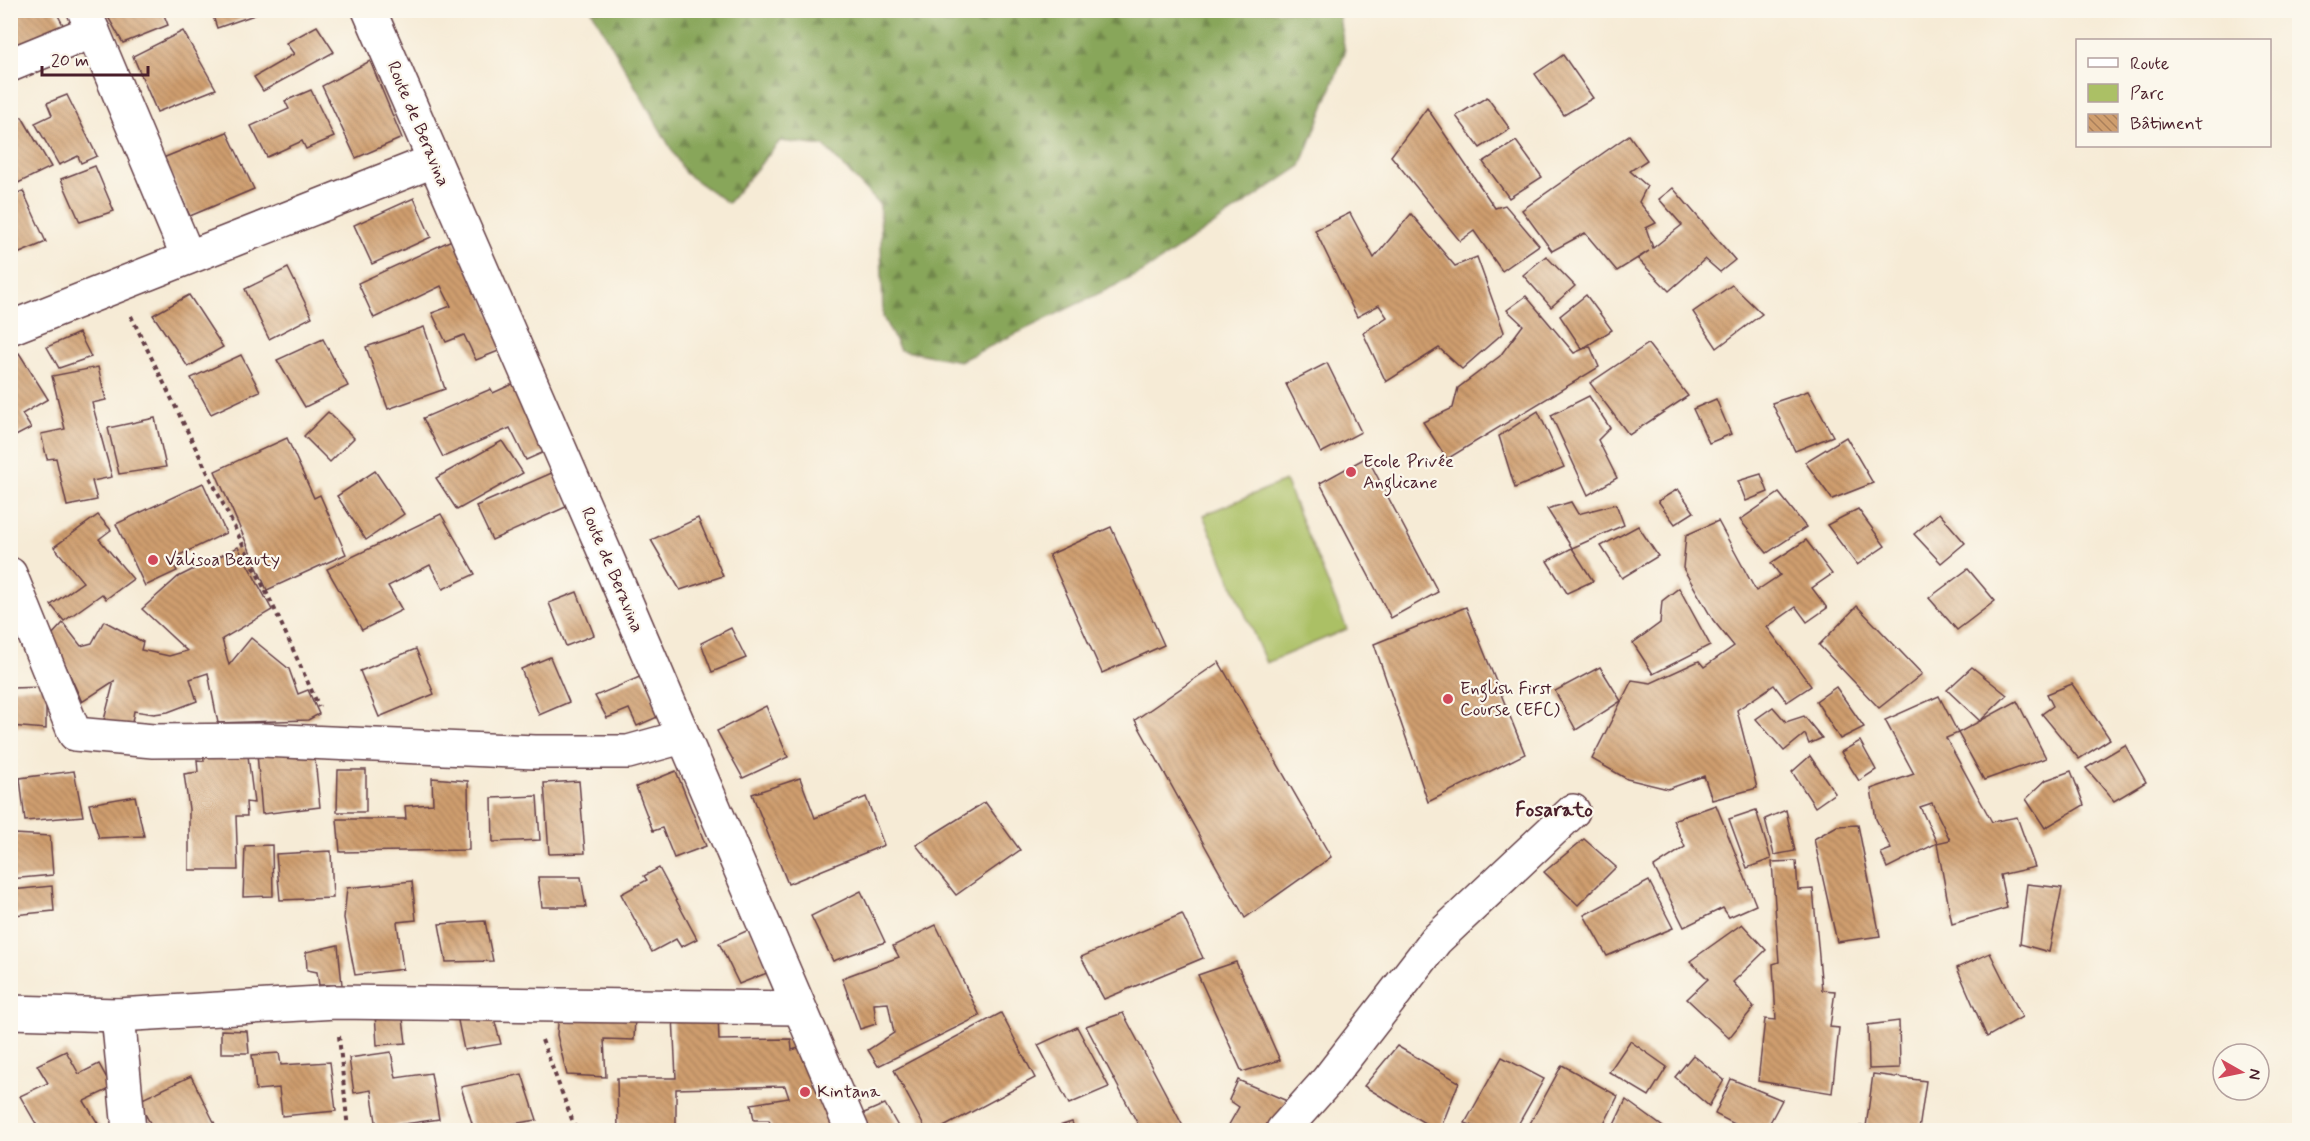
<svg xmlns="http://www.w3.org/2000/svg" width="2310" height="1141" font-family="Mynerve,sans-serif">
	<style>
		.green { fill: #abc065; stroke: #7a7048; stroke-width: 1.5 }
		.forest { fill: url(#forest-firs); stroke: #696242; stroke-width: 1.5 }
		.building { fill: url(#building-back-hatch); fill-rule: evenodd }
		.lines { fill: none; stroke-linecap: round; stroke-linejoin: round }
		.minor-casing { stroke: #643e45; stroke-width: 36 }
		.path { stroke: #643e45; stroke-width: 4; stroke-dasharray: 4.5 4.5; stroke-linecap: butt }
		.minor { stroke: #fff; stroke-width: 33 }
		.poi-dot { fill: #d1495b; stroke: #fbf7ec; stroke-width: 2 }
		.labels { text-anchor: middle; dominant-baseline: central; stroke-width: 4.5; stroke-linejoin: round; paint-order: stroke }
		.street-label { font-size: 18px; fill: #4a1f2b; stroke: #fbf7ec }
		.poi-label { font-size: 18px; fill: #4a1f2b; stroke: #fbf7ec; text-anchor: start }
		.neighbourhood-label { font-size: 20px; font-weight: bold; fill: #4a1f2b; stroke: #fbf7ec }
	</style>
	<defs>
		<pattern id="forest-firs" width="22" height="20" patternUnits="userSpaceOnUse" patternTransform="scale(1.5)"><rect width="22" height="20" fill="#88a65a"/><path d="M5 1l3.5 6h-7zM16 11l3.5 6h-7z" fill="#71874b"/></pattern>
		<pattern id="building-back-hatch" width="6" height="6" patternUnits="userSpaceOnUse" patternTransform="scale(1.5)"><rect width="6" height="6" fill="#cf9e6e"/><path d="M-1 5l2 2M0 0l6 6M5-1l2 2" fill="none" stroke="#aa805b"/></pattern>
	</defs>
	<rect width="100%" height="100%" fill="#fbf7ec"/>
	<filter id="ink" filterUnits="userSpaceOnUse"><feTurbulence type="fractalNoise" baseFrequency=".0167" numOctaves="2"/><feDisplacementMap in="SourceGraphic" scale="12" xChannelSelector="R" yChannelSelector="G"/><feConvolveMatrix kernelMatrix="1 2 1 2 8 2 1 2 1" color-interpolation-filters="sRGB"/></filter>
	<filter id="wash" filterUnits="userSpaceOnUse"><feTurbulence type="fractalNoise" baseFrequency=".008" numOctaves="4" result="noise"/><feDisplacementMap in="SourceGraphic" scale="24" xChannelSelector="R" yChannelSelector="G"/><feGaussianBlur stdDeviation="1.35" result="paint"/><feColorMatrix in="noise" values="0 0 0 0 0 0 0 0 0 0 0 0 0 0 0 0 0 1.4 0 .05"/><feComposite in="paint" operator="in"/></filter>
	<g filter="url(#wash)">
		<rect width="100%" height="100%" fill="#f6ebd6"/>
		<polygon class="green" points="1285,481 1347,629 1266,663 1203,515"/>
		<polygon class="forest" points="592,11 1338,11 1345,52 1301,166 1143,272 960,361 900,350 883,317 880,205 824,146 780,141 728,203 685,173"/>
		<g id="blocks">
			<g class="building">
				<polygon points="10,10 55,10 68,34 24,58 10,37"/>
				<polygon points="117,10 162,10 168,25 123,43 107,15"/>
				<polygon points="211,10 255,10 257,14 217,28"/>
				<polygon points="317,26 334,52 263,91 254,77 294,54 286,43"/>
				<polygon points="183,31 216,89 157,112 133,56"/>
				<polygon points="1563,55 1593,98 1564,115 1535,74"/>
				<polygon points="370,61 402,138 356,158 322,86"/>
				<polygon points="311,90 334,137 306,149 302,141 267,157 251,126 289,109 285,101"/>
				<polygon points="67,95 97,156 81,163 78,156 59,165 35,123 52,115 47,103"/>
				<polygon points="1487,97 1510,129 1480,148 1456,116"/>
				<polygon points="1427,108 1495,208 1505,205 1539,245 1502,271 1474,231 1460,241 1391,156"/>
				<polygon points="22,117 51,167 12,186 10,182 10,123"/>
				<polygon points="227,132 254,189 190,216 163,158"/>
				<polygon points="1629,135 1647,160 1630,171 1647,186 1639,202 1656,223 1646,228 1653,248 1682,225 1659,199 1673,188 1735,260 1720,272 1705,259 1669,291 1638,259 1649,251 1617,271 1585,233 1552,251 1522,210"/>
				<polygon points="1516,141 1542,177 1509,198 1483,162"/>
				<polygon points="95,166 114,211 80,222 61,179"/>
				<polygon points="23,191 46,242 10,257 10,196"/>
				<polygon points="414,198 431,237 372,264 354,225"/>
				<polygon points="1350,213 1374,258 1411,214 1455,266 1477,257 1504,332 1462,369 1439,348 1386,382 1363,333 1387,317 1379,305 1357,317 1315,230"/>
				<polygon points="454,239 506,348 476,360 464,335 446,342 432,313 451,306 441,286 374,318 358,283"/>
				<polygon points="1546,256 1575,286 1551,307 1523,275"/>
				<polygon points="288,268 312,317 269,339 245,289"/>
				<polygon points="1732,285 1762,314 1717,348 1693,312"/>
				<polygon points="189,295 223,347 188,367 153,315"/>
				<polygon points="1586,295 1612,330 1582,349 1560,316"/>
				<polygon points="1526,296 1574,353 1590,346 1599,367 1447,459 1423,422 1453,408 1458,388 1500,356 1523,325 1507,310"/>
				<polygon points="424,327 445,389 388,409 366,347"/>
				<polygon points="79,333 91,357 59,368 47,347"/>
				<polygon points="323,339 348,386 305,407 277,360"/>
				<polygon points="1648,344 1688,396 1629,435 1590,383"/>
				<polygon points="19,353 48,399 22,414 31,428 10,439 10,358"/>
				<polygon points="241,355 260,391 211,414 191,378"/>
				<polygon points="1327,363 1361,432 1321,453 1286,384"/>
				<polygon points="98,367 106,400 92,403 112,477 92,481 97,500 67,506 56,458 47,459 41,434 65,429 52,376"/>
				<polygon points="515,383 549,450 526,460 510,428 443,457 423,418 491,389 493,393"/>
				<polygon points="1808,391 1833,436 1795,451 1772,403"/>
				<polygon points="1589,396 1610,428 1598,440 1617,478 1588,495 1551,415"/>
				<polygon points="1716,399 1731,434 1709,443 1693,409"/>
				<polygon points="1538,411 1564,467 1515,488 1499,436"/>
				<polygon points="328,412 354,438 330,462 304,436"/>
				<polygon points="155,418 166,467 119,474 108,428"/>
				<polygon points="1846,437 1873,483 1832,499 1805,462"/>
				<polygon points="287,438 314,498 320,495 346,554 267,590 215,471"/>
				<polygon points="502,441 523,473 457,510 436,478"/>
				<polygon points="1367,457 1438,592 1391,618 1320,483"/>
				<polygon points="375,471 404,514 366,540 337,496"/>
				<polygon points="554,472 568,506 492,540 476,506"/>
				<polygon points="1761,474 1768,492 1746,501 1738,481"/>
				<polygon points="203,483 226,533 171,559 177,571 145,586 116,524"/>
				<polygon points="1678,489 1694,512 1675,524 1658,501"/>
				<polygon points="1779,493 1806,527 1767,553 1740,520"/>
				<polygon points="1571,502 1578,514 1616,504 1624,525 1572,548 1547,509"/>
				<polygon points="1858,509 1885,546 1857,565 1827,525"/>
				<polygon points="1939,513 1965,543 1941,563 1914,534"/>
				<polygon points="441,514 475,574 443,589 430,565 388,586 402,610 362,630 327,569"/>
				<polygon points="98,515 111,530 99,539 133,579 106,599 102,594 64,621 51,605 83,582 54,547"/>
				<polygon points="698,518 723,576 680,590 651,540"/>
				<polygon points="1718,521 1756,591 1780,575 1771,563 1806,540 1832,574 1812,588 1827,608 1807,622 1796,607 1767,627 1811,686 1787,702 1774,685 1737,710 1757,788 1712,800 1704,776 1668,789 1627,779 1592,759 1632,680 1651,683 1699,661 1704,667 1734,646 1713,620 1683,568 1686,535"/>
				<polygon points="1638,526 1658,556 1622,578 1601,546"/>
				<polygon points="1111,527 1164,645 1102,673 1049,555"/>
				<polygon points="238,547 272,610 222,639 229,665 251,638 289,669 298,694 308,690 319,714 308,720 218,723 208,673 190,679 197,701 168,712 154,714 134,711 131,728 103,724 114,681 82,702 52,635 63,623 81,646 92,643 104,621 143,642 141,650 169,656 187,651 142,609 178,577"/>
				<polygon points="1572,548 1593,581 1567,593 1547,561"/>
				<polygon points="1968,569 1995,601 1957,630 1929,598"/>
				<polygon points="1679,588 1710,645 1653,674 1633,643 1660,623 1662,601"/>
				<polygon points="577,592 594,635 566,646 549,603"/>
				<polygon points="1857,606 1922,674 1879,708 1819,645"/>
				<polygon points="1466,607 1525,754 1428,802 1374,644"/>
				<polygon points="731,628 746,658 712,672 701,643"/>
				<polygon points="416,649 434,694 379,717 360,671"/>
				<polygon points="550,657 569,702 539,715 521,669"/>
				<polygon points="1219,662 1331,857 1245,918 1135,720"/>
				<polygon points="1600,667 1621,701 1576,730 1555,691"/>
				<polygon points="1972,667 2007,695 1980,721 1947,690"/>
				<polygon points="642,676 662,715 637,726 629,709 607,718 595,696"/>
				<polygon points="2072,684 2110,739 2079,759 2042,714 2053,706 2047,694"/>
				<polygon points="46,687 46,729 10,726 10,688"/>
				<polygon points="1836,687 1864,727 1840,739 1816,701"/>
				<path d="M1939,696L1958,733L2017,701L2046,758L1984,780L1958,733L1946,738L1992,822L2017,817L2035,867L2000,875L2007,908L1952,924L1937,843L1887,868L1881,853L1891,849L1876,819L1871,789L1914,774L1885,720ZM1932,803L1950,840L1937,843L1920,807Z"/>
				<polygon points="766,706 788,757 743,778 717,731"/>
				<polygon points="1773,707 1786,722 1804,716 1822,738 1809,744 1805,734 1784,751 1756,719"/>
				<polygon points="1860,741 1876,770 1859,781 1841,752"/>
				<polygon points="2125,745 2146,782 2114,801 2086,768"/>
				<polygon points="203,750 248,756 254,803 246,802 247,816 236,816 238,870 189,870 189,809 184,774 198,772 197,760 204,761"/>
				<polygon points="314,750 320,807 262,814 257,753"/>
				<polygon points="1810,756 1835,793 1815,807 1792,772"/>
				<polygon points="338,770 366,770 366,812 337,812"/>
				<polygon points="74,771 83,816 25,821 20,778"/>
				<polygon points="676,771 706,846 674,858 662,828 653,831 636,787"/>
				<polygon points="2071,771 2084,805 2045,828 2026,799 2046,780"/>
				<polygon points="432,778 468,781 469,850 340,852 337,819 406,819 405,806 433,804"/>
				<polygon points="800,778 815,818 866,797 884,845 788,884 752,794"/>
				<polygon points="579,781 585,853 549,854 544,783"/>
				<polygon points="135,796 144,836 99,838 89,804"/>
				<polygon points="537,796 540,840 493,842 492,798"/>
				<polygon points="985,802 1020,850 956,895 916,845"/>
				<polygon points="1716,805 1756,905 1729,917 1723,908 1684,927 1654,867 1685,847 1673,820"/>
				<polygon points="1756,810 1771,859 1747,868 1729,819"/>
				<polygon points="1786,810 1795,851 1774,855 1765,819"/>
				<polygon points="1858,825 1880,936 1837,942 1814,839 1837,826"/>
				<polygon points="14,834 50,836 53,875 10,879 10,853"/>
				<polygon points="1584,839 1616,867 1578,905 1544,872"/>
				<polygon points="272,845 273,896 243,897 245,846"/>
				<polygon points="331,851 333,898 280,900 276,854"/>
				<polygon points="1796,861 1798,890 1813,889 1822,990 1835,991 1830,1027 1839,1028 1832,1093 1758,1081 1765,1019 1776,1020 1773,964 1779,962 1772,862"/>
				<polygon points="659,868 697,939 681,947 676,939 652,952 621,894 647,880 644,876"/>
				<polygon points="538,877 581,877 586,907 542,907"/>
				<polygon points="412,881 416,920 397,922 403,969 355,975 344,918 347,888"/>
				<polygon points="1649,881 1673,928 1607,956 1584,915"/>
				<polygon points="2027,884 2062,888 2049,952 2020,944"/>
				<polygon points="52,886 54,911 14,915 11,890"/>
				<polygon points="861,891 885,942 833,961 811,916"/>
				<polygon points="1182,914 1203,958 1104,999 1081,957"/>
				<polygon points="485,921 493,961 446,962 439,924"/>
				<polygon points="1742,924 1766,950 1733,982 1754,1007 1729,1038 1687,999 1708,979 1690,961"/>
				<polygon points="936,925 980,1016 878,1066 868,1050 894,1033 888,1003 874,1004 876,1024 860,1029 842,978 899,957 893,946"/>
				<polygon points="751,929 772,971 739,984 719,943"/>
				<polygon points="338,945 342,985 319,985 317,972 307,970 306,952"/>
				<polygon points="1990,953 2022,1017 1987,1037 1957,968"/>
				<polygon points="1236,962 1280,1060 1242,1072 1198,975"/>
				<polygon points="402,1011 406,1043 377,1045 375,1013"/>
				<polygon points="492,1012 501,1044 464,1050 457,1016"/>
				<polygon points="559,1013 635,1015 634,1040 604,1039 606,1077 567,1075 557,1035"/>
				<polygon points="1001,1013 1035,1078 938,1130 926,1130 894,1070"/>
				<polygon points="1123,1013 1185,1130 1141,1130 1086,1026"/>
				<polygon points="718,1015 719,1040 791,1039 792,1050 805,1046 837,1130 772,1130 769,1120 754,1120 751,1104 789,1098 785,1086 676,1089 676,1130 618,1130 617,1078 676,1078 673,1016"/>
				<polygon points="1899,1021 1900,1068 1869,1069 1868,1025"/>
				<polygon points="1077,1027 1109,1087 1069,1104 1038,1045"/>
				<polygon points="221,1030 247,1031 249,1053 221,1053"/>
				<polygon points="1630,1041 1667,1067 1649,1096 1609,1072"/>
				<polygon points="1397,1046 1459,1082 1440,1130 1436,1130 1364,1086"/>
				<polygon points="66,1051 79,1074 99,1064 112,1088 84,1101 102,1130 35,1130 39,1129 20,1096 48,1083 37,1065"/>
				<polygon points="391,1052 396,1078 431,1073 439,1119 377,1128 371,1090 354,1093 349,1058"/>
				<polygon points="279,1053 281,1065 330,1062 336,1111 282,1116 279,1088 256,1090 252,1055"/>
				<polygon points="1693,1055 1724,1080 1709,1106 1675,1077"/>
				<polygon points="1502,1057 1544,1079 1515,1130 1484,1130 1465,1123"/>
				<polygon points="1562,1065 1618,1096 1601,1130 1527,1129"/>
				<polygon points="522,1074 537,1120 474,1130 461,1087"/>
				<polygon points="1873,1074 1926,1081 1919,1130 1859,1130 1860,1126 1866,1127"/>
				<polygon points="191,1076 216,1126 203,1130 154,1130 138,1101"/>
				<polygon points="1731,1079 1782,1100 1766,1130 1746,1130 1715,1114"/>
				<polygon points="1238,1080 1287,1101 1273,1130 1226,1130 1239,1107 1229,1100"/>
				<polygon points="1626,1100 1663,1127 1661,1130 1612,1129"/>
				<polygon points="885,1104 900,1130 869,1130 862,1114"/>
				<polygon points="1072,1122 1075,1130 1046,1130"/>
			</g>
		</g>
	</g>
	<g filter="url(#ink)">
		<use href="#blocks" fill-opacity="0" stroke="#643e45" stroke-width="1.5"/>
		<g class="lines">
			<defs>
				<g id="minor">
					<polyline points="84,10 188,257"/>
					<polyline points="369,10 608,560 852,1130"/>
					<polyline points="10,65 93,31"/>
					<polyline points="10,328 433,161"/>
					<polyline points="10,574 75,734 153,741 262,740 535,752 628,752 682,737"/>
					<polyline points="10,1012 118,1015 336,1002 799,1008"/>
					<polyline points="118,1015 129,1130"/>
					<polyline points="1283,1130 1327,1081 1436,940 1573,811"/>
				</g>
			</defs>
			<use href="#minor" class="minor-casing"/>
			<g class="path">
				<polyline points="131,316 275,610 319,707"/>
				<polyline points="339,1036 348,1130"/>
				<polyline points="542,1040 576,1130"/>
			</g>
			<use href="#minor" class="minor"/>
		</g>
	</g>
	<g class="poi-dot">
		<circle cx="1351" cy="472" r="6"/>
		<circle cx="153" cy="560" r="6"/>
		<circle cx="1448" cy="699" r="6"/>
		<circle cx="805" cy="1092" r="6"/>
	</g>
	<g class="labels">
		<g class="street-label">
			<text transform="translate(418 124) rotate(67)">Route de Beravina</text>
			<text transform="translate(612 570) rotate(67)">Route de Beravina</text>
		</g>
		<g class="poi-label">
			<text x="1363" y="462">Ecole Privée<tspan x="1363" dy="21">Anglicane</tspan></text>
			<text x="165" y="560">Valisoa Beauty</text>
			<text x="1460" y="689">English First<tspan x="1460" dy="21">Course (EFC)</tspan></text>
			<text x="817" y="1092">Kintana</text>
		</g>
		<g class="neighbourhood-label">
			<text x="1554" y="810">Fosarato</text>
		</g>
	</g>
	<rect width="2310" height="1141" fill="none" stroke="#fbf7ec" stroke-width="36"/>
	<rect x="2076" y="39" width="195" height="108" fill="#fbf7ec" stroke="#b4a19f" stroke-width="1.5"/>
	<rect x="2088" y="58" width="30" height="9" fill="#ffffff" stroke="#b4a19f" stroke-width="1.5"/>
	<text x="2130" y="69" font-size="18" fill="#4a1f2b">Route</text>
	<rect x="2088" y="84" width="30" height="18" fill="#abc065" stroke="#b4a19f" stroke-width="1.5"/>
	<text x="2130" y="99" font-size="18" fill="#4a1f2b">Parc</text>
	<rect x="2088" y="114" width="30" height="18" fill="url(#building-back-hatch)" stroke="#b4a19f" stroke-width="1.5"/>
	<text x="2130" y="129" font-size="18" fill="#4a1f2b">Bâtiment</text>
	<g transform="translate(2241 1072) rotate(99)"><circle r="28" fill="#fbf7ec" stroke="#b4a19f" stroke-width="1.5"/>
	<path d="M0-4.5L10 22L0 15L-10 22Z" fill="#d1495b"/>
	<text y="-9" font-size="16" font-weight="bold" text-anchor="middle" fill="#4a1f2b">N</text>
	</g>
	<path d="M42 66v9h106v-9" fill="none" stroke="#4a1f2b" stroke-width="3"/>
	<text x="51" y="66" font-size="18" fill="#4a1f2b" stroke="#fbf7ec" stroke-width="4.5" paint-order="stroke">20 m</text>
</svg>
